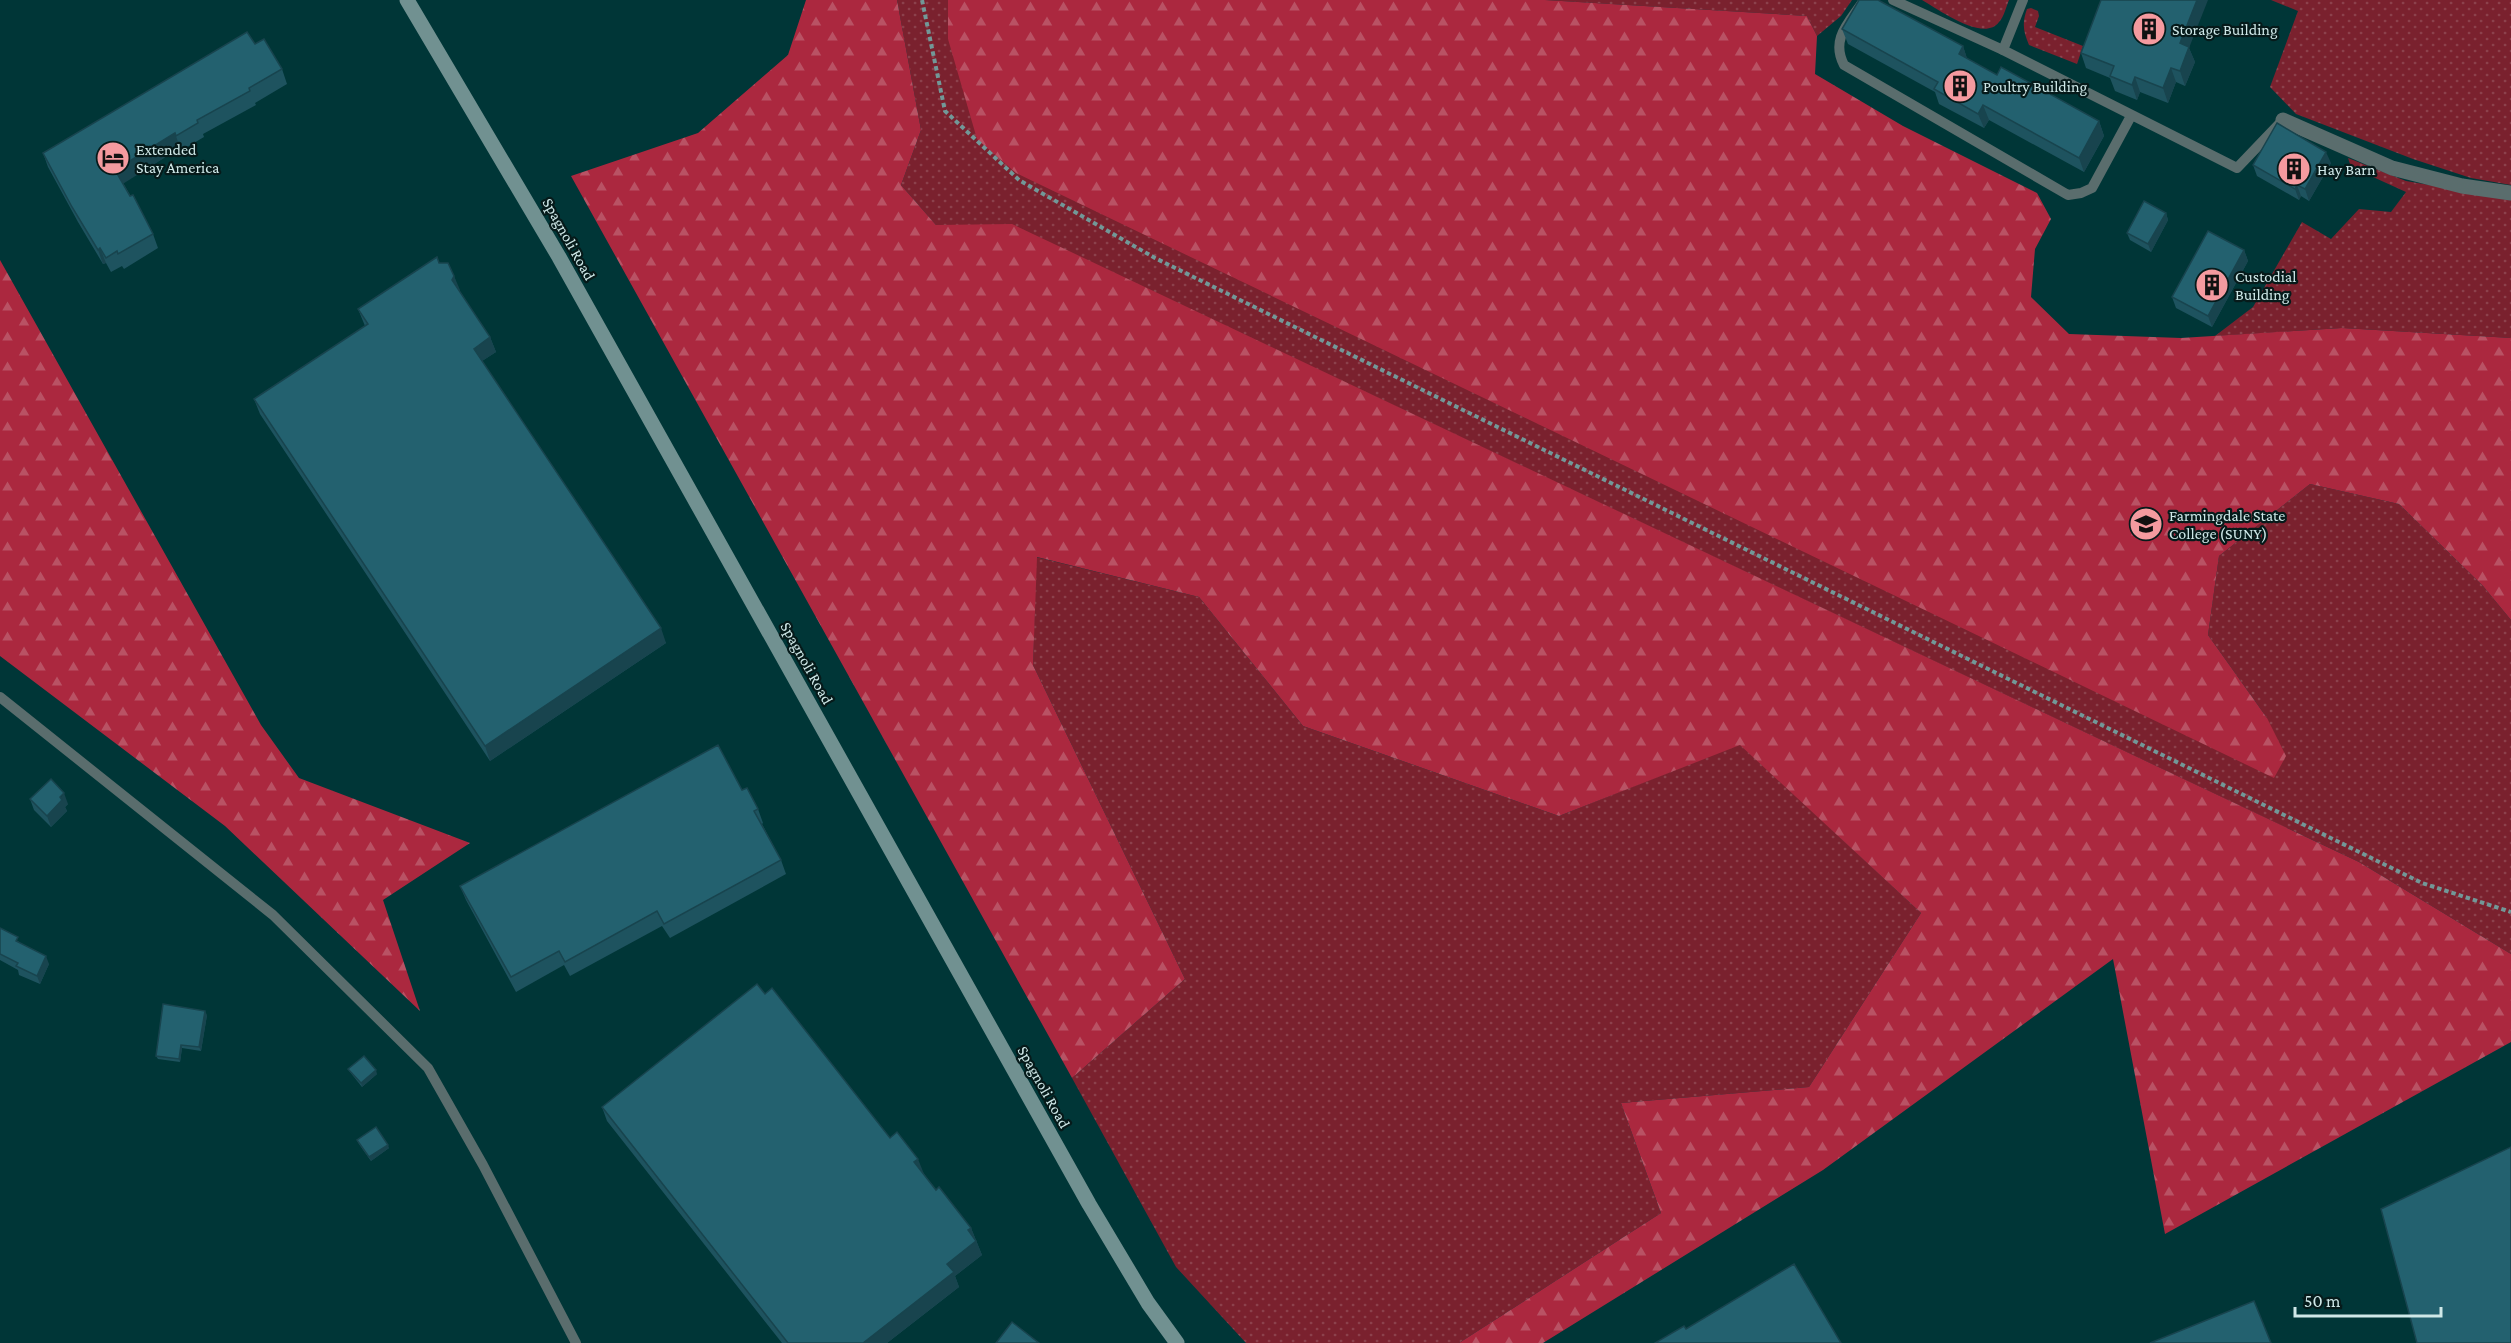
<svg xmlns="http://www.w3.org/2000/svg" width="2511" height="1343" font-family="'Crimson Pro',serif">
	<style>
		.grass { fill: url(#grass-dots) }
		.forest { fill: url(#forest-firs) }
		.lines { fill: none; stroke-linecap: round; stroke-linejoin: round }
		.path { stroke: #729898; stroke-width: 4; stroke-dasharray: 4.5 3; stroke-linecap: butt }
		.service { stroke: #5a6d6d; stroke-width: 10 }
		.minor { stroke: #5a6d6d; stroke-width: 15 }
		.secondary { stroke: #719191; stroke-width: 15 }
		.wall { fill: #1e535f }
		.shaded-wall { fill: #18444e }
		.building { fill: #23616f; stroke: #18444e; stroke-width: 1.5 }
		.labels { text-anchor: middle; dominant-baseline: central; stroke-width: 4.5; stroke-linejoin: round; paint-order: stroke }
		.poi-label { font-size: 16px; fill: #cfe8e8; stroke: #061a1a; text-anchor: start }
		.street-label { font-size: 16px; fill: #cfe8e8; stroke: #061a1a }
	</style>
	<defs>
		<pattern id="grass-dots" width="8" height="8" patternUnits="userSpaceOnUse" patternTransform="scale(1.5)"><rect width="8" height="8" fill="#7a212e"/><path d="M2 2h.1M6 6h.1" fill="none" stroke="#8c414c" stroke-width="1.8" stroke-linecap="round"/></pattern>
		<pattern id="forest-firs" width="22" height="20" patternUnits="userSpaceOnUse" patternTransform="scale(1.5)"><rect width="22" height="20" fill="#ab283f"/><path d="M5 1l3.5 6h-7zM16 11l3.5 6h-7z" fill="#b95264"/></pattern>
	</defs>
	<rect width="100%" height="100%" fill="#003637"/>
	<g class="grass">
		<polygon points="897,0 948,0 948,39 2267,718 2208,635 2219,556 2310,484 2399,504 2483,586 2511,620 2511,954 2359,862 1012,225 936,225 901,185 921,130"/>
		<polygon points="1545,0 1852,0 1841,16 1817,36 1807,16"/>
		<path d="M1922,0H2009C2006,7 2004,17 1999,22C1984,43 1938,9 1922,0Z"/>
		<polygon points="2271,0 2511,0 2511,185 2471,178 2413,159 2296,114 2270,87 2298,11"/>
		<path d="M2031,8L2038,11L2039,16L2035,27L2083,46L2077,64L2029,45C2023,31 2022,23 2027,9Z"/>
		<polygon points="2348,158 2406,181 2511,199 2511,338 2342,328 2215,336 2253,307 2302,222 2331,239 2359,209 2391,212 2406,192 2351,167"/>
		<polygon points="1036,557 1199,597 1303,726 1559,816 1740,744 1921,913 1809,1087 1621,1103 1661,1213 1459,1343 1246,1343 1176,1267 1072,1078 1185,979 1033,665"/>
	</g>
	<g class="forest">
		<polygon points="806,0 897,0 921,130 901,185 936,225 1012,224 2359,862 2511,954 2511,1042 2165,1234 2113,959 1823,1170 1543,1343 1459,1343 1661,1213 1621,1103 1809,1087 1921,913 1740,745 1559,816 1303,726 1199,597 1037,557 1033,665 1185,979 1072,1078 571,176 698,133 788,55"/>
		<polygon points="948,0 1545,0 1807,16 1817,36 1815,74 1903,126 2037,193 2051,219 2035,249 2031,297 2069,334 2181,338 2342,328 2511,338 2511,620 2483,586 2399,504 2310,484 2219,556 2208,635 2267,718 2286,756 2274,778 1016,173 977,139 948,39"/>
		<polygon points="0,260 261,725 299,778 470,843 383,900 420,1011 225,826 0,656"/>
	</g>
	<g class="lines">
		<polyline class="path" points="922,0 945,111 1019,180 1155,258 2422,883 2511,912"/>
		<g class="service">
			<path d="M1864,0C1850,22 1830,38 1844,65L2068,195L2081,193L2092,188L2131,116"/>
			<polyline points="1893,0 2003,50"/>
			<polyline points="2023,0 2003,50 2237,168 2281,122"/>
			<polyline points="0,697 273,915 428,1068 483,1165 576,1343"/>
		</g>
		<polyline class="minor" points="2283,120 2392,168 2462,186 2511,193"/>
		<polyline class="secondary" points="407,0 559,257 1089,1204 1148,1303 1177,1343"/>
	</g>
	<g class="wall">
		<polygon points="1842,29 1963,46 1967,59 1997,75 2099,121 2104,136 2084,172 1989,120 1984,128 1939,104 1935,92 1848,44"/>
		<polygon points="255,44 282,69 287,84 255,103 256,105 203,134 204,137 182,150 180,148 123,183 153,234 158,248 124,269 122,266 111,272 106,263 103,264 78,222 48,167 43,153"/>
		<polygon points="2189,48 2195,62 2185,86 2176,82 2168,103 2140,92 2137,100 2115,91 2110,78 2086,68 2081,53"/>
		<polygon points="2331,163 2309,201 2301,196 2299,200 2257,176 2253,165"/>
		<polygon points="2166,213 2168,220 2151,252 2130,240 2127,233"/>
		<polygon points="2244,250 2248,261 2212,327 2176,308 2172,297"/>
		<polygon points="454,276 459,291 490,337 496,352 482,361 666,643 490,761 260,414 254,399 365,326 358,309"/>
		<polygon points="742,790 758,809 763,823 762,824 781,860 786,874 670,938 662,926 570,976 564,965 516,992 466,900 460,886"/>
		<polygon points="30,799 68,804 65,807 67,811 51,827 34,810"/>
		<polygon points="0,928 49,964 40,984 19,975 18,970 0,960"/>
		<polygon points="207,1015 201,1051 182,1048 180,1062 158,1059 156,1056"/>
		<polygon points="348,1069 377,1074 362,1087 350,1072"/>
		<polygon points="602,1107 890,1138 924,1174 936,1190 971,1228 982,1255 955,1276 959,1287 887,1343 782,1343 607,1121"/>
		<polygon points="357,1140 389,1148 371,1161 359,1144"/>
	</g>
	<g class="shaded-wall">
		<polygon points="2197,0 2208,0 2189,48 2195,62 2185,86 2180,71 2180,43"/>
		<polygon points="1963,46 1968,61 1959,54"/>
		<polygon points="2171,68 2176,82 2168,103 2163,88"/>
		<polygon points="2135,77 2140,92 2137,100 2132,85"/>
		<polygon points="1983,105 1989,120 1984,128 1978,114"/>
		<polygon points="2099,121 2104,136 2084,172 2079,158"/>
		<polygon points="175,133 180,148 121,185 115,170"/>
		<polygon points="2326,152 2331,163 2309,201 2305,189"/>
		<polygon points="2297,185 2301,196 2299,200 2295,189"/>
		<polygon points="2166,213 2168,220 2151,252 2148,244"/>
		<polygon points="100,248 106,263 103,264 98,250"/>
		<polygon points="2244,250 2248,261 2212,327 2208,316"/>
		<polygon points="454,276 460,290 457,294 452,280"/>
		<polygon points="490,337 496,352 479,363 474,349"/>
		<polygon points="661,628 666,643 490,761 485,746"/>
		<polygon points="64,793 68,804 65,807 67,811 51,827 47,816"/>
		<polygon points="46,956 49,964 40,984 37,976"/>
		<polygon points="205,1011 207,1015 201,1051 199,1047"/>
		<polygon points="181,1045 182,1048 180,1062 179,1059"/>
		<polygon points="376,1070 377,1074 362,1087 361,1083"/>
		<polygon points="388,1145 389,1148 371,1161 369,1157"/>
		<polygon points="918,1159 924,1174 914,1162"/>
		<polygon points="971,1228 982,1255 955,1276 959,1287 887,1343 863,1343 947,1264 968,1230"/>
	</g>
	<g class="building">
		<polygon points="1859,0 1878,0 1963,46 1959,54 1997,75 2001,67 2099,121 2079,158 1983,105 1978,114 1934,89 1938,82 1842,29"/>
		<polygon points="2101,0 2197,0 2180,43 2189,47 2180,71 2171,68 2163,88 2135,77 2132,85 2110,76 2114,66 2081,53"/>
		<polygon points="247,32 255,44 264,39 282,69 249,88 250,91 197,120 198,123 176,136 175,133 115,170 130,196 133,195 153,234 118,254 117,251 106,258 100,248 98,250 72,207 43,153"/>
		<polygon points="2277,123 2326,152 2305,189 2297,185 2295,189 2253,165"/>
		<polygon points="2144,201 2166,213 2148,244 2127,233"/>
		<polygon points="2208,231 2244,250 2208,316 2172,297"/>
		<polygon points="437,257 439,263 448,263 454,276 452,280 490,337 474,349 661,628 485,746 254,399 368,324 358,309"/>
		<polygon points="718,745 742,790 747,788 758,809 754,811 781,860 664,924 657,911 565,962 559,951 511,977 460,886"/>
		<polygon points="51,779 64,793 60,797 62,800 47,816 30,799"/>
		<polygon points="0,928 18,937 16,941 46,956 37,976 16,966 18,963 0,954"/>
		<polygon points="757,984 765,994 772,988 890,1138 897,1132 918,1159 914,1162 936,1190 939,1187 971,1228 968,1230 976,1241 947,1264 954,1272 863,1343 788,1343 602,1107"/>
		<polygon points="163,1004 205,1011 199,1047 181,1045 179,1059 156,1056"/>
		<polygon points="364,1056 376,1070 361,1083 348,1069"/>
		<polygon points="376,1127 388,1145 369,1157 357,1140"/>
		<polygon points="2511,1147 2511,1343 2417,1343 2381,1209"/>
		<polygon points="1794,1264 1841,1343 1655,1343 1684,1326 1686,1329"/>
		<polygon points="2254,1301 2271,1343 2150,1343"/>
		<polygon points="1012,1322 1039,1343 996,1343"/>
	</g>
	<defs>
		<symbol id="building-disc" viewBox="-11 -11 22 22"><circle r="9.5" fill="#f49a9f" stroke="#061a1a"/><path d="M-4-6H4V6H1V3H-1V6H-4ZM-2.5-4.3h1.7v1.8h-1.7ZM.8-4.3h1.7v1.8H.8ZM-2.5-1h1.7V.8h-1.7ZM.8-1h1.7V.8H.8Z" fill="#111"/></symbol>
		<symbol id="hotel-disc" viewBox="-11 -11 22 22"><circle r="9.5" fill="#f49a9f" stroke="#061a1a"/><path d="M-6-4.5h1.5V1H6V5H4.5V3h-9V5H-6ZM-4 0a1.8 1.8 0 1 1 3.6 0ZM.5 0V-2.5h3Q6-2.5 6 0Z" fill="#111"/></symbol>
		<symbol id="university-disc" viewBox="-11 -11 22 22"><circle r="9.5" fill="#f49a9f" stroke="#061a1a"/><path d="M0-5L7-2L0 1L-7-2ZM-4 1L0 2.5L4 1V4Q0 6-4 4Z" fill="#111"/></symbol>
	</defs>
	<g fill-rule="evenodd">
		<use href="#building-disc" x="2130" y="10" width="38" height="38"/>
		<use href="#building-disc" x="1941" y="67" width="38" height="38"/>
		<use href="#hotel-disc" x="94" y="139" width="38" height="38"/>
		<use href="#building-disc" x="2275" y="150" width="38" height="38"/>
		<use href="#building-disc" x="2193" y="266" width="38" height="38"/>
		<use href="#university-disc" x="2127" y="505" width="38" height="38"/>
	</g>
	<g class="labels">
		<g class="poi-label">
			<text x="2172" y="29">Storage Building</text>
			<text x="1983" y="86">Poultry Building</text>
			<text x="136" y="149">Extended<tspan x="136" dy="18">Stay America</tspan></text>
			<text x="2317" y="169">Hay Barn</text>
			<text x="2235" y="276">Custodial<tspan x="2235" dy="18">Building</tspan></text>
			<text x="2169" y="515">Farmingdale State<tspan x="2169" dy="18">College (SUNY)</tspan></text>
		</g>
		<g class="street-label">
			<text transform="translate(569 239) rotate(61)">Spagnoli Road</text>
			<text transform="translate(807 663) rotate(61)">Spagnoli Road</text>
			<text transform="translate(1044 1087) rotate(61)">Spagnoli Road</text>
		</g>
	</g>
	<path d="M2295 1307v9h146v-9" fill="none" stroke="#cfe8e8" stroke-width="3"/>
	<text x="2304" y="1307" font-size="18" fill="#cfe8e8" stroke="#061a1a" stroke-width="4.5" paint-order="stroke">50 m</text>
</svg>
